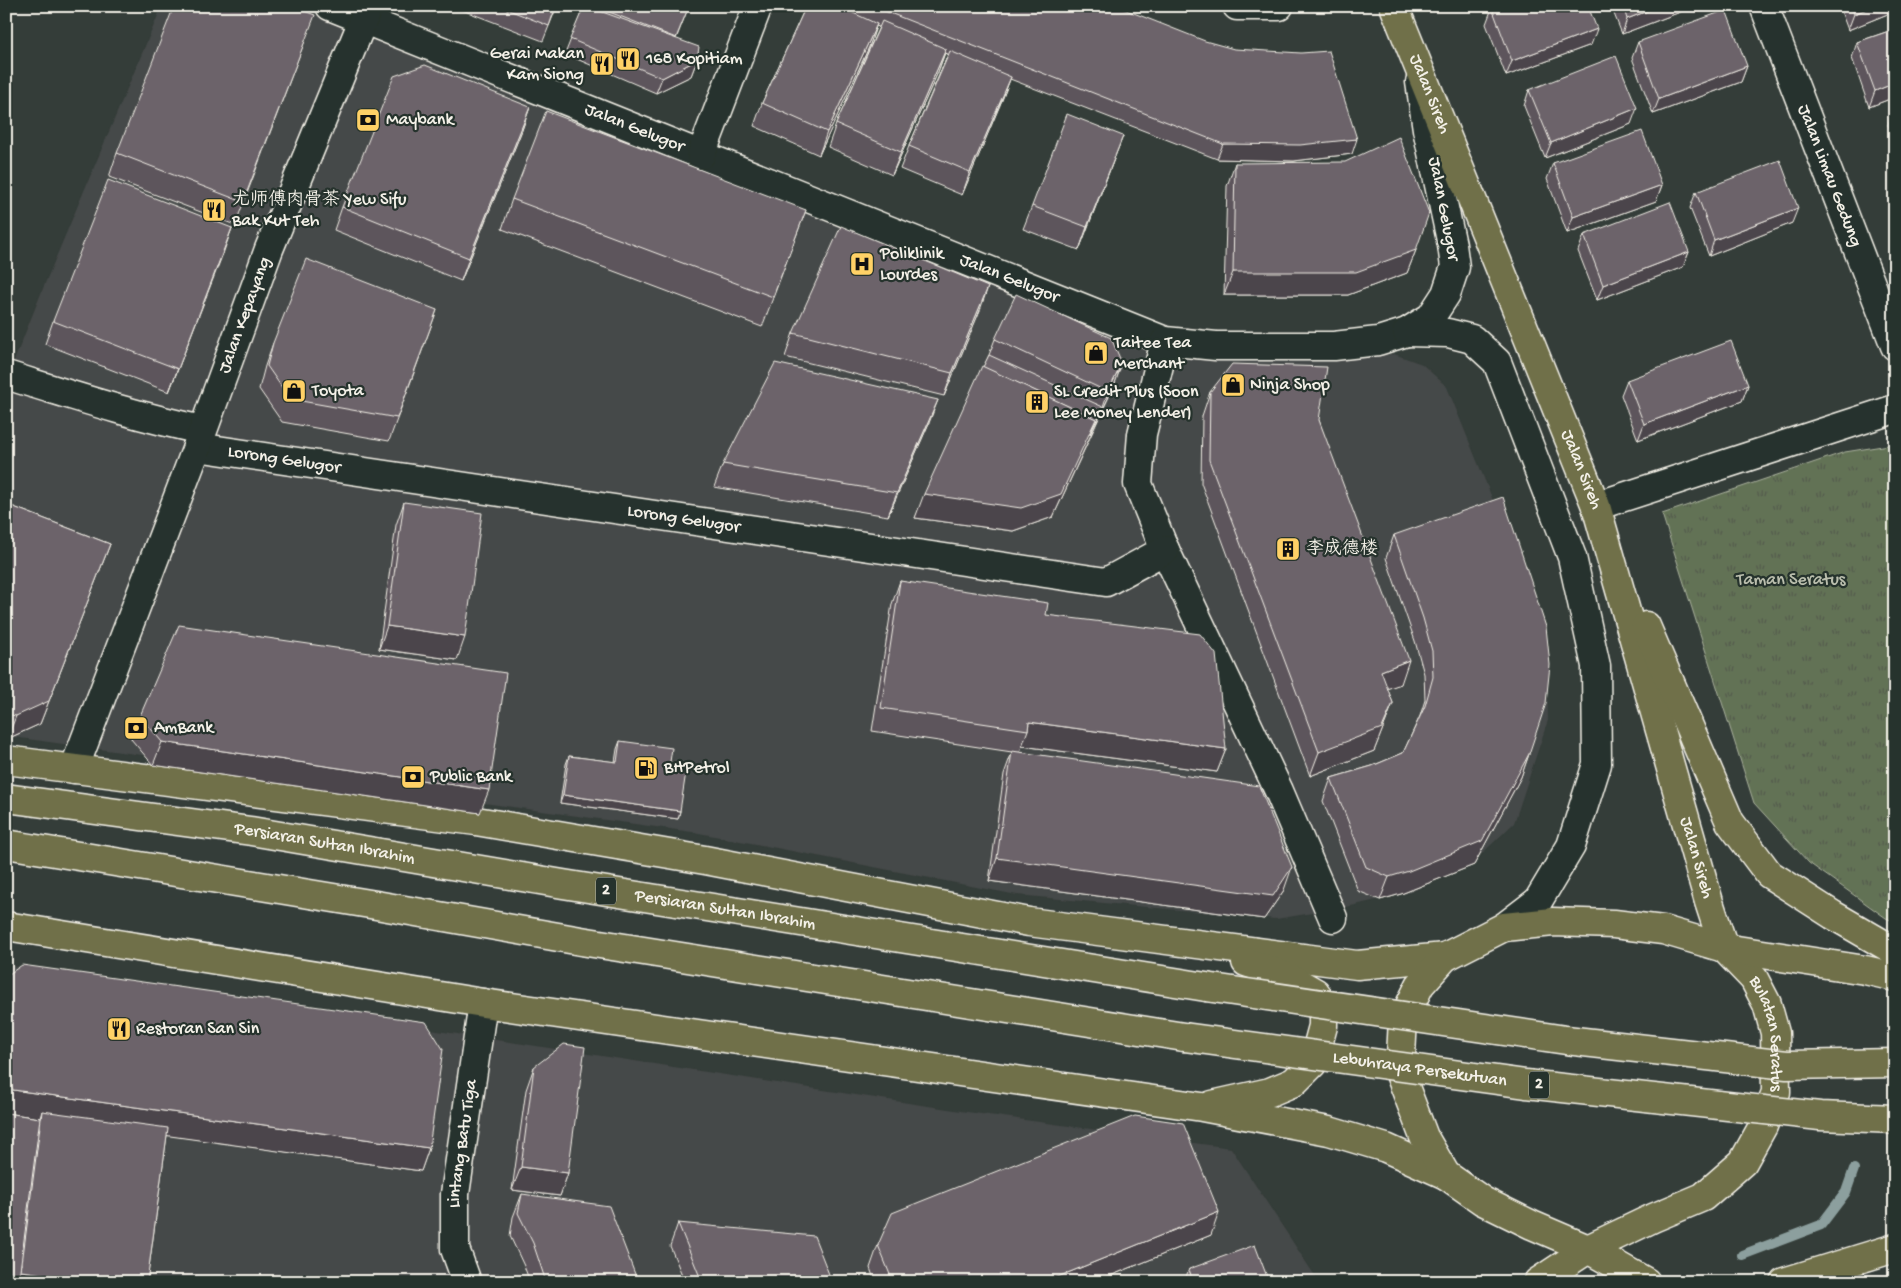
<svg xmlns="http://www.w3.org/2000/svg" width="1901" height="1288" font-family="'Gochi Hand','LXGW WenKai TC',sans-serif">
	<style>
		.built { fill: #454848 }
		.grass { fill: url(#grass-tufts); stroke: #abb29e }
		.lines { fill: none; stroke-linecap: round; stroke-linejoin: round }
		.stream { stroke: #8c9f9e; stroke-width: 10 }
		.minor-casing { stroke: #f4f1e8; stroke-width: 31 }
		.major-casing { stroke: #f4f1e8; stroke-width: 31 }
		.highway-casing { stroke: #f4f1e8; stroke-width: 31 }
		.minor { stroke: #26332d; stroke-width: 28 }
		.major { stroke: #6f704a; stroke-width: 28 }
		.highway { stroke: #6f704a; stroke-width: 28 }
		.highway-bridge-casing { stroke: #f4f1e8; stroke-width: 31; stroke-linecap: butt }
		.highway-bridge { stroke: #6f704a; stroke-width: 28 }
		.wall { fill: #5d555c; stroke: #f4f1e8 }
		.shaded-wall { fill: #4c454b; stroke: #f4f1e8 }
		.building { fill: #6c636b; stroke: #f4f1e8 }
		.labels { text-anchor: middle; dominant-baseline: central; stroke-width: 4.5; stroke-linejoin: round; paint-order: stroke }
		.shield { fill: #26332d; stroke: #b6b8b0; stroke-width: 1 }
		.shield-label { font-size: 16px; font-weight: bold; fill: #f4f1e8 }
		.poi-label { font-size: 18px; fill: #f4f1e8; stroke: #26332d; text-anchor: start }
		.street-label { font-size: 18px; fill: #f4f1e8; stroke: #26332d }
		.park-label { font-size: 18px; fill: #babead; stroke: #26332d }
	</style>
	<defs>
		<pattern id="grass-tufts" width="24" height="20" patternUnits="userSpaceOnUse" patternTransform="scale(1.25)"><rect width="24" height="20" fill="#627255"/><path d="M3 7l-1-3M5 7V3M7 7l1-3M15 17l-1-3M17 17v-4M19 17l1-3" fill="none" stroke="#545b4d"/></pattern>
	</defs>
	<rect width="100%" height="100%" fill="#343d39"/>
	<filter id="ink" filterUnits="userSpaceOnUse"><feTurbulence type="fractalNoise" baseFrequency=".02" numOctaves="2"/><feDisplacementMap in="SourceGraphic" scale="10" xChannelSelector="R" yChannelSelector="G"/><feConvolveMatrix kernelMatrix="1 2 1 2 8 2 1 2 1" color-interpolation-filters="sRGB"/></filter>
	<g filter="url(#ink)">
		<g class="built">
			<polygon points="162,6 296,6 1176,359 1344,358 1394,354 1422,364 1447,387 1546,631 1548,720 1514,823 1472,863 1411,892 1342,908 1276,919 1017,895 699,833 6,736 6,381 46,281"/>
			<polygon points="6,965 974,1113 1231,1148 1319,1282 6,1282"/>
		</g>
		<polygon class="grass" points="1895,444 1895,922 1886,918 1809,863 1754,803 1662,514 1845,452"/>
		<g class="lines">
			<polyline class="stream" points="1742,1255 1821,1225 1846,1192 1854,1169"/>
			<defs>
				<g id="minor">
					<path id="s1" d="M330,6L1165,341L1216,346H1334L1378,341L1407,332L1431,317L1446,294L1455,267L1452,245L1427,129L1420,82"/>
					<polyline points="1237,6 1279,6"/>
					<path id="s2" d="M1764,6L1895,346"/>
					<polyline points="701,155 758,6"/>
					<polyline points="1407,332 1448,333 1472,339 1497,362 1572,557 1596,666 1597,764 1571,846 1538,901 1504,927"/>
					<polyline points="1165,341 1142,434 1138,484 1165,550 1279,791 1333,918"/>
					<path d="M6,375C71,395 135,416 202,430"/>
					<path id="s3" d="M197,447L1106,582L1165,550"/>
					<polyline points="1596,506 1895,409"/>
					<path id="s4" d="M74,769L197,447L269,249L369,6"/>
					<path id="s5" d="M467,1282L455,1249V1194L483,1003"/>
				</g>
				<g id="major">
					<polyline points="6,760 476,821 705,860 1029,922 1357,965 1445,957"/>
					<polyline points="6,926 483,1003 1202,1107 1329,1131 1386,1148 1446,1175"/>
					<polyline points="1212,1105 1270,1092 1294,1082 1313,1063 1323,1026 1323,1008 1316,993 1288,977 1246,962"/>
				</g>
				<g id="highway">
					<path id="s6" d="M1394,6L1596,506L1709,902L1724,948L1754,979L1767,1004L1775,1033L1776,1092L1763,1126L1743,1162L1703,1197L1653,1218L1588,1249L1538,1282"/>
					<polyline points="1646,626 1730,822 1769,874 1833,915 1895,951"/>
					<path id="s7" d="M6,798L251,831L563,884L1206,987"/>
					<polyline points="6,844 376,905 581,941 1184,1037"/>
					<polyline points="1646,1282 1588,1249 1532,1225 1483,1201 1446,1175 1424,1137 1400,1074 1403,1019 1420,985 1445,957 1504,927 1553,922 1614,924 1663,930 1724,948 1865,970 1895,977"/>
					<polyline points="1784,1282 1895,1248"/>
				</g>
			</defs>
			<use href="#minor" class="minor-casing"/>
			<use href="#major" class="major-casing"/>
			<use href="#highway" class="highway-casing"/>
			<use href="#minor" class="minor"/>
			<use href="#major" class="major"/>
			<use href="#highway" class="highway"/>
			<defs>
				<g id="highway-bridge">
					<polyline points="1206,987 1566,1040 1787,1065 1895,1063"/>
					<path id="s8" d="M1184,1037L1526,1084L1820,1116L1895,1119"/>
				</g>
			</defs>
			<use href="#highway-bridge" class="highway-bridge-casing"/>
			<use href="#highway-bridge" class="highway-bridge"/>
		</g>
		<g class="wall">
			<polygon points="452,6 557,6 543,41"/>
			<polygon points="584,6 689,6 676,39 697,60 691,76 656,93 565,54"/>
			<polygon points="806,6 1116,6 1352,154 1294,161 1217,159 1010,79 1002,100 962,195 900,169 909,146 948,54 945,53 938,72 892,175 828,147 836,124 879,27 876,26 869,47 819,155 754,126 762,103"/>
			<polygon points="1611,6 1696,6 1622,34"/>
			<polygon points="1839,6 1895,6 1895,11 1848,30"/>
			<polygon points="1492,8 1591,45 1506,76 1486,24"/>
			<polygon points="1895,29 1895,97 1869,107 1852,58 1857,42"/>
			<polygon points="306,38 235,225 109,177 117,153"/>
			<polygon points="1638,42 1747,66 1741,82 1653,114 1632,58"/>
			<polygon points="1529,90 1631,124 1545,158 1524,106"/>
			<polygon points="530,107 522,130 461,281 334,230 342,207"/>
			<polygon points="1895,109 1895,142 1888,125 1893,110"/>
			<polygon points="1114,159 1079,250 1023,229 1032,206"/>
			<polygon points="1235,163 1416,250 1407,273 1348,295 1224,295 1227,186"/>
			<polygon points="1553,163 1662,185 1656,201 1567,233 1547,179"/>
			<polygon points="1696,192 1792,223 1709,256 1690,208"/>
			<polygon points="512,199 806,210 762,327 502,229"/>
			<polygon points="232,228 169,392 45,344 53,321"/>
			<polygon points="1584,235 1689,252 1683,267 1597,300 1578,251"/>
			<polygon points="437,310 389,441 282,422 259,389 265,366 273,343"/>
			<polygon points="980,310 944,396 785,357 793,333"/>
			<polygon points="995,339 1122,363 1114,386 1053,517 1013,531 915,518 989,355"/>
			<polygon points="1627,380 1748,385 1742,401 1638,440 1621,395"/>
			<polygon points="1210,392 1319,420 1401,684 1387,688 1393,703 1374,751 1310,776 1201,483 1202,416"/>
			<polygon points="929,423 888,516 714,487 723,464"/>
			<polygon points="404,502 457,660 379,649 396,525"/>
			<polygon points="6,504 110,544 40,724 7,739 6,739"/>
			<polygon points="1394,535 1529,754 1521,777 1474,865 1401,894 1380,900 1358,891 1323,801 1331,778 1372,766 1403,753 1420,716 1425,700 1424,674 1415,641 1386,558"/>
			<polygon points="900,581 1046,615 1226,749 1217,772 1022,746 1020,752 1284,890 1264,919 989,881 1004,774 1012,752 872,731 892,604"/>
			<polygon points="140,716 480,813 153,765 131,739"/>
			<polygon points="620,741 669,769 680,811 678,819 560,803 566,764 569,756 615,762 617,749"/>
			<polygon points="6,976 429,1148 421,1171 167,1135 147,1282 6,1282 6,1113 40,1118"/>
			<polygon points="534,1067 568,1173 560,1196 512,1190 526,1090"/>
			<polygon points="522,1194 638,1282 530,1282 524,1266 510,1236 513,1217"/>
			<polygon points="678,1223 832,1282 685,1282 670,1246"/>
			<polygon points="1211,1235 1095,1282 875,1282 870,1268 878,1245"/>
			<polygon points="1189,1269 1193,1282 1184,1282"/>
		</g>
		<g class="shaded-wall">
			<polygon points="1660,6 1696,6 1622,34 1627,19"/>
			<polygon points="1874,6 1895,6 1895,11 1848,30 1854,14"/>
			<polygon points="877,24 869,47 819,155 827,132"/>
			<polygon points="1597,29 1591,45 1506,76 1512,61"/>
			<polygon points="946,49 938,72 892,175 901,152"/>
			<polygon points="697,60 691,76 656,93 662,78"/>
			<polygon points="1747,66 1741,82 1653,114 1659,99"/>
			<polygon points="1011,77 1002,100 962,195 970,172"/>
			<polygon points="1895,83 1895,97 1869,107 1875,91"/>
			<polygon points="530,107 522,130 461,281 469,258"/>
			<polygon points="1637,108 1631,124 1545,158 1551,143"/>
			<polygon points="1123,136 1114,159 1079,250 1087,227"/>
			<polygon points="1357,139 1352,154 1294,161 1217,159 1223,144"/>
			<polygon points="1662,185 1656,201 1567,233 1573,217"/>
			<polygon points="1798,208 1792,223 1709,256 1714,240"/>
			<polygon points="232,228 224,251 169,392 178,369"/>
			<polygon points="1416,250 1407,273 1348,295 1224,295 1233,272"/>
			<polygon points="1689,252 1683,267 1597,300 1603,285"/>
			<polygon points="988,287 980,310 944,396 952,373"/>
			<polygon points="1122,363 1114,386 1100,415 1108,392"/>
			<polygon points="1748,385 1742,401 1638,440 1644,424"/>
			<polygon points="938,400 929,423 888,516 897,493"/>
			<polygon points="1103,407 1100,415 1053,517 1013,531 915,518 924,494 1096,419"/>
			<polygon points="110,544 40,724 7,739 16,716"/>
			<polygon points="387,626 465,637 457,660 379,649"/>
			<polygon points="1409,660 1401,684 1372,694 1381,671"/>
			<polygon points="1393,703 1374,751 1310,776 1319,752"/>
			<polygon points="1029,722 1226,749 1217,772 1022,746 1028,730"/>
			<polygon points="162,742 489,790 480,813 153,765"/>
			<polygon points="1529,754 1521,777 1474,865 1401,894 1380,900 1389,877"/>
			<polygon points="563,795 680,811 678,819 560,803"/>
			<polygon points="997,858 1292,867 1284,890 1264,919 989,881"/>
			<polygon points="6,1089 429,1148 421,1171 41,1118 42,1111 40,1118 6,1113"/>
			<polygon points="521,1167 568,1173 560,1196 512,1190"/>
			<polygon points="1219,1212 1211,1235 1095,1282 1045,1282"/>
			<polygon points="21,1271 104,1282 17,1282"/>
		</g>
		<g class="building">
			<polygon points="174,6 291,6 315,15 243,202 117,153"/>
			<polygon points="499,6 556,6 549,26"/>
			<polygon points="584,6 586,6 699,47 697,60 662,78 570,39"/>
			<polygon points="594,6 689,6 676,38"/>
			<polygon points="806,6 838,6 877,24 827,132 762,103"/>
			<polygon points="872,6 1116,6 1205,41 1234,49 1301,53 1329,51 1357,139 1300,145 1223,144"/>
			<polygon points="1497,6 1588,6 1597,29 1512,61 1492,8"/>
			<polygon points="1623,6 1660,6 1627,19"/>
			<polygon points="1851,6 1874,6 1854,14"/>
			<polygon points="1726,10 1747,66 1659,99 1638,42"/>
			<polygon points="882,21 946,49 901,152 836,124"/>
			<polygon points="1895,29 1895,83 1875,91 1857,42"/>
			<polygon points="950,51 1011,77 970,172 909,146"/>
			<polygon points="1616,56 1637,108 1551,143 1529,90"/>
			<polygon points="425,65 530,107 469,258 342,207 394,76"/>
			<polygon points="546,111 806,210 773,297 512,199"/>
			<polygon points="1067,114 1123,136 1087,227 1032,206"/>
			<polygon points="1642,131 1662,185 1573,217 1553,163"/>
			<polygon points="1399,137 1429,213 1416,250 1356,272 1233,272 1235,163 1345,162"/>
			<polygon points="1780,160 1798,208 1714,240 1696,192"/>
			<polygon points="108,180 232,228 178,369 53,321"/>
			<polygon points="1670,202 1689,252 1603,285 1584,235"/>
			<polygon points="841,226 988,287 952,373 793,333"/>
			<polygon points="306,259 437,310 397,418 290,399 267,366 273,343"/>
			<polygon points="1016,294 1111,338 1122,363 1108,392 995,339"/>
			<polygon points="1731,341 1748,385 1644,424 1627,380"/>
			<polygon points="989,355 1103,407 1090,434 1096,419 983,367"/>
			<polygon points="775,363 938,400 897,493 723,464"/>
			<polygon points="1232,364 1327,367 1319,420 1409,660 1381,671 1393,703 1382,728 1319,752 1209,460 1210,392"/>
			<polygon points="982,366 1096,419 1061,494 1021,508 924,494"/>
			<polygon points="1503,497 1546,627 1550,665 1546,703 1529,754 1482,841 1409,871 1389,877 1366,867 1331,778 1372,766 1403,753 1425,706 1433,677 1432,651 1423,618 1394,535"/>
			<polygon points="404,502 482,513 465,637 387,626"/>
			<polygon points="6,504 110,544 49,701 16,716 6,714"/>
			<polygon points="900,581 1048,603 1046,615 1200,634 1216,654 1226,749 1029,722 1028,730 881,708"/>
			<polygon points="179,625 506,673 489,790 162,742 140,716"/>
			<polygon points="620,741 672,748 669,769 686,772 680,811 563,795 569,756 617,762"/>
			<polygon points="1012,751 1259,786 1292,867 1273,896 997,858"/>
			<polygon points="22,965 426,1022 443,1049 429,1148 6,1089 6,976"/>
			<polygon points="564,1044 585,1047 568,1173 521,1167 534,1067"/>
			<polygon points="42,1111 168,1128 147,1282 104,1282 21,1271"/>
			<polygon points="6,1113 40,1118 19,1278 6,1276"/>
			<polygon points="1135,1116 1183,1123 1219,1212 1045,1282 893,1282 878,1245 892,1213"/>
			<polygon points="522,1194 609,1206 638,1282 546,1282 533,1243 518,1213"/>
			<polygon points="678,1223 814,1236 832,1282 702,1282"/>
			<polygon points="1255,1245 1269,1282 1193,1282 1189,1269"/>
		</g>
	</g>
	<defs>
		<symbol id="restaurant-square" viewBox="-11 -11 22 22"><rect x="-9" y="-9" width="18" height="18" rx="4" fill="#ffd166" stroke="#26332d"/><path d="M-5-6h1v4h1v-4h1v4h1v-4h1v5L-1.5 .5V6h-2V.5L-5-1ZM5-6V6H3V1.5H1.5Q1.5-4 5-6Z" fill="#111"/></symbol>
		<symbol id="bank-square" viewBox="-11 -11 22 22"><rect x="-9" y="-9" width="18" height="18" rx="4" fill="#ffd166" stroke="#26332d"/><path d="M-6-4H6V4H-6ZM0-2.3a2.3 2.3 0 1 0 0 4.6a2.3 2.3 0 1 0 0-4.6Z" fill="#111"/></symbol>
		<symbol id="hospital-square" viewBox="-11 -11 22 22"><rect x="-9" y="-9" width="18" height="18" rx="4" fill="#ffd166" stroke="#26332d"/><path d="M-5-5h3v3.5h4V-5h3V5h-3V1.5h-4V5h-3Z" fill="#111"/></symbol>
		<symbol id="shop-square" viewBox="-11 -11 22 22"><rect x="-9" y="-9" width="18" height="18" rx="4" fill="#ffd166" stroke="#26332d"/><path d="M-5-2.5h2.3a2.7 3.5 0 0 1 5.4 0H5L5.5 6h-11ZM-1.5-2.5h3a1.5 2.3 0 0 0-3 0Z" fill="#111"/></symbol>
		<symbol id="building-square" viewBox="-11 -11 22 22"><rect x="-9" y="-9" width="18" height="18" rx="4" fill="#ffd166" stroke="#26332d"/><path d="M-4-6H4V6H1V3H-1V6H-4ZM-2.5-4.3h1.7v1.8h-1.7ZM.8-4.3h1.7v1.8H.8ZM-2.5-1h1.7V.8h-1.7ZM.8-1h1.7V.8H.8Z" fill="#111"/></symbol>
		<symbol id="fuel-square" viewBox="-11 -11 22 22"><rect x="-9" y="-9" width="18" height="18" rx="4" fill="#ffd166" stroke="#26332d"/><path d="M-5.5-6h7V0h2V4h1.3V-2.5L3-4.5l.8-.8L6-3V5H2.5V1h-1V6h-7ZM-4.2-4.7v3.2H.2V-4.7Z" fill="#111"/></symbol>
	</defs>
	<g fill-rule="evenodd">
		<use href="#restaurant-square" x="614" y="45" width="28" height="28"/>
		<use href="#restaurant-square" x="588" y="50" width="28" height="28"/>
		<use href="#bank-square" x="354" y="106" width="28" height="28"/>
		<use href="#restaurant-square" x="200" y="196" width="28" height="28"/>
		<use href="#hospital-square" x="848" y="250" width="28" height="28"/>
		<use href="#shop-square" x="1082" y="339" width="28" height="28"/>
		<use href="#shop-square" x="1219" y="371" width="28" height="28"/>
		<use href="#shop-square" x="280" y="377" width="28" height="28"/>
		<use href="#building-square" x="1023" y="388" width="28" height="28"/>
		<use href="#building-square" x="1274" y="535" width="28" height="28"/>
		<use href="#bank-square" x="122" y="714" width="28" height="28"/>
		<use href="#fuel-square" x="632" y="754" width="28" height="28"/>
		<use href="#bank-square" x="399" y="763" width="28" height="28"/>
		<use href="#restaurant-square" x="105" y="1015" width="28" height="28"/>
	</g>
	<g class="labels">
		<g class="shield">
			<rect x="596" y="877.5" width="20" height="27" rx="4"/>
			<rect x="1529" y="1071.5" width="20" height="27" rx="4"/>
		</g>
		<g class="shield-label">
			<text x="606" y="891">2</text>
			<text x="1539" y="1085">2</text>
		</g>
		<g class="poi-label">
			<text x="584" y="54" text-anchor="end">Gerai Makan<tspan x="584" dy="21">Kam Siong</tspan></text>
			<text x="646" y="59">168 Kopitiam</text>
			<text x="386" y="120">Maybank</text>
			<text x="232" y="200">尤师傅肉骨茶 Yew Sifu<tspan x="232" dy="21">Bak Kut Teh</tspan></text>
			<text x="880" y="254">Poliklinik<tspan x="880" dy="21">Lourdes</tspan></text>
			<text x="1114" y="343">Taitee Tea<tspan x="1114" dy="21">Merchant</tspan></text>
			<text x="1250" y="385">Ninja Shop</text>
			<text x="312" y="391">Toyota</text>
			<text x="1054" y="392">SL Credit Plus (Soon<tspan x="1054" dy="21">Lee Money Lender)</tspan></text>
			<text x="1306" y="549">李成德楼</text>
			<text x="154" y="728">AmBank</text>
			<text x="664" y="768">BHPetrol</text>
			<text x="430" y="777">Public Bank</text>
			<text x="136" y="1029">Restoran San Sin</text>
		</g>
		<g class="street-label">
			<text stroke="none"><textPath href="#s6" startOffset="95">Jalan Sireh</textPath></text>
			<text stroke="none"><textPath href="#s1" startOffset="328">Jalan Gelugor</textPath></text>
			<text stroke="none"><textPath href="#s2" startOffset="182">Jalan Limau Gedung</textPath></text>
			<text transform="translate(1443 209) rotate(79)">Jalan Gelugor</text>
			<text stroke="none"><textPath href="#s1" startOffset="732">Jalan Gelugor</textPath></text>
			<text stroke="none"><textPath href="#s4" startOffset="485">Jalan Kepayang</textPath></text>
			<text stroke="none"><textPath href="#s3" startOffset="88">Lorong Gelugor</textPath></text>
			<text stroke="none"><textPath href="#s6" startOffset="500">Jalan Sireh</textPath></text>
			<text stroke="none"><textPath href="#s3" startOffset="492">Lorong Gelugor</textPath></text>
			<text stroke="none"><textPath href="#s7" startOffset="322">Persiaran Sultan Ibrahim</textPath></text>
			<text stroke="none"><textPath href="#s6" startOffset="905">Jalan Sireh</textPath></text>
			<text stroke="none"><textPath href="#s7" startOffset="728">Persiaran Sultan Ibrahim</textPath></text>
			<text stroke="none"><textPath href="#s6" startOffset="1100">Bulatan Seratus</textPath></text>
			<text stroke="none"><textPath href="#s8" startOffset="238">Lebuhraya Persekutuan</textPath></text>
			<text stroke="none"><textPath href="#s5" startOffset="141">Lintang Batu Tiga</textPath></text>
		</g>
		<g class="park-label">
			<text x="1791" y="580">Taman Seratus</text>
		</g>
	</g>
	<rect width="1901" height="1288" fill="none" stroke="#26332d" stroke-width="25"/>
	<rect x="12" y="12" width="1876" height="1263" fill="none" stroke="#f4f1e8" stroke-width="2" filter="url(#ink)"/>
</svg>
